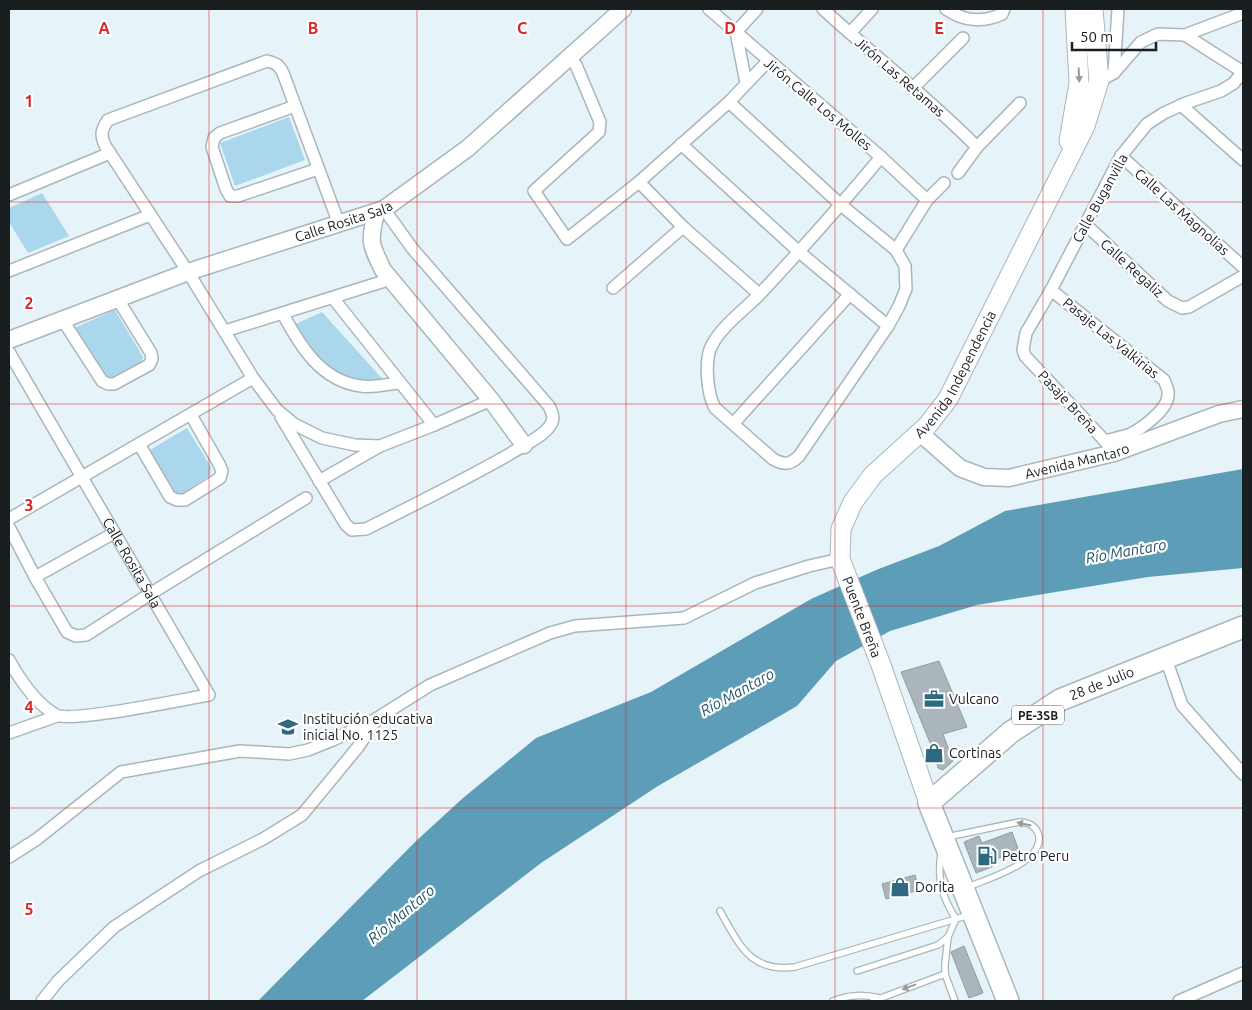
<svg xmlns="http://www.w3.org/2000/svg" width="1252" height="1010" font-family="Ubuntu,sans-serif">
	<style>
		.green { fill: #aad7eb }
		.water { fill: #5e9db8 }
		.building { fill: #aab6bc; stroke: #909ca2 }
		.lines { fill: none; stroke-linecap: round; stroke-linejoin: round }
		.lane-casing { stroke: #a9b6bb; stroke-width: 8 }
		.street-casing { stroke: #a9b6bb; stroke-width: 14 }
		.secondary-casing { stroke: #a9b6bb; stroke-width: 19 }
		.primary-casing { stroke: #a9b6bb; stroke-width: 21 }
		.highway-casing { stroke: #a9b6bb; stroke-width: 24 }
		.lane { stroke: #fff; stroke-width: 5.5 }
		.street { stroke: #fff; stroke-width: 11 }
		.secondary { stroke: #fff; stroke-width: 16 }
		.primary { stroke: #fff; stroke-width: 19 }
		.highway { stroke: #fff; stroke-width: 21 }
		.oneway { fill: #989a9b }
		.grid { fill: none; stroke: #d62828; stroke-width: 1; stroke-opacity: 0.55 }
		.labels { text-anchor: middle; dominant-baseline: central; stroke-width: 4.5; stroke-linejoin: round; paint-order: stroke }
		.shield { fill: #fefefe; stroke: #5e6163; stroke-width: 1 }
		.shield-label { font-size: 12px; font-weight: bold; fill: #191e20 }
		.street-label { font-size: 14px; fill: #191e20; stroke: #fefefe }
		.poi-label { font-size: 14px; fill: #191e20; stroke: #fefefe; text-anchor: start }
		.water-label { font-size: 15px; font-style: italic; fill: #1d5165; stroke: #fefefe }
		.grid-label { font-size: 16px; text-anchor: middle; font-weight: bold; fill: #d62828; stroke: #fefefe; stroke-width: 4.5; stroke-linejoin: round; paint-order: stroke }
	</style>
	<rect width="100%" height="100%" fill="#e6f3f9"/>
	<g class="green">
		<polygon points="289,117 305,160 235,186 220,143"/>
		<polygon points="42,193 69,236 28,253 9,222 9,208"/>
		<polygon points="115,310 143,357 141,363 111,381 104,380 74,328"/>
		<polygon points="322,312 387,384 336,378 291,326"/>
		<polygon points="187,428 211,467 210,475 181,495 172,494 148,451"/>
	</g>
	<polygon class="water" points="1243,469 1243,568 1148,577 977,605 890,631 836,661 797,706 658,786 541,863 362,1001 258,1001 415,842 463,798 536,738 651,692 811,599 876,570 939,546 1005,511"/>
	<g class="building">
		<polygon points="939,661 967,727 943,734 953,761 943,770 938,768 933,750 901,672"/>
		<polygon points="1012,832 1019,851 990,861 992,867 976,873 964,842 979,836 982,843"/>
		<polygon points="915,875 919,890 886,899 882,884"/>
		<polygon points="964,946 983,993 969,998 951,952"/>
	</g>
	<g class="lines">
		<defs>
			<g id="lane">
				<path d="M947,837L1019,822C1027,822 1034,824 1038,833C1048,861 987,879 968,887"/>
				<path d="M720,911C739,944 750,973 795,967L969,915"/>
				<polyline points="948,937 945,964 945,974 955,1001"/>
				<path d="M857,971L938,945L948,937L956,919C942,897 937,880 941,853"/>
				<path d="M833,1001C849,995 862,994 879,998"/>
				<polyline points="873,1001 945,974"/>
			</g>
			<g id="street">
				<polyline points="709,9 881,157 927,200"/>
				<path d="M823,9C874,56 929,98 977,147"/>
				<path d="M946,9C963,21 983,23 1002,14L1004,9"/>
				<polyline points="850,33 872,9"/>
				<polyline points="1185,35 1243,72"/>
				<polyline points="569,57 576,65 600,122 599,132 534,191 567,239 639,182 729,102 768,61"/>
				<polyline points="1114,73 1118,9"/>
				<polyline points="1099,81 1114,73 1141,42 1158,34 1185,35 1243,13"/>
				<polyline points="746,83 736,32 757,9"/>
				<polyline points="914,87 963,38"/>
				<path d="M729,102L841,205L896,250L905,266L906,289L899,306L888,326L799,456C790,465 784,465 773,459L715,408C707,394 704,359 712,345C721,327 745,309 759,295C801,250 842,204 881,157"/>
				<polyline points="1181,105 1243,160"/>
				<polyline points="295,106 220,133 214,138 212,147 226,189 230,196 238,196 318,169"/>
				<polyline points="681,144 798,251 888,326"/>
				<polyline points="1121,156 1243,267"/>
				<polyline points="958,173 977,147 1020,103"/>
				<polyline points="639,182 683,227 759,294"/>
				<polyline points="9,195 110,153"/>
				<path d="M339,224L283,73C279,65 276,63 267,61L108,120C101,130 100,136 106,147L188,272L253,378L277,410L294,424L322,438L355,445L380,446L434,425L491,400"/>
				<polyline points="1085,224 1168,301 1182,308 1189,307 1243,276"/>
				<polyline points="896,250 927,200 944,183"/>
				<polyline points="9,271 150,215"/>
				<polyline points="613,288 683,227"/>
				<path d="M1051,290L1164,380C1166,385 1169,390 1168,395C1168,410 1140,430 1128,435C1121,437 1112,439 1105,441"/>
				<polyline points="333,298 434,425"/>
				<path d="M283,314C300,346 321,381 361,386C373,388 387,384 399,383"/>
				<polyline points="62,319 102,381 108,384 114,384 149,365 152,359 151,353 117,298"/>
				<polyline points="225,331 391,279"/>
				<path id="s1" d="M9,352L209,695C184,699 72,723 56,715C35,703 20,680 9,660"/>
				<path d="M281,417L346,525L352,530L366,529C414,505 462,481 508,455C519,448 542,437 549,427C555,420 553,414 549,406L412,248L384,209"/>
				<polyline points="733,424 850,294"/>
				<polyline points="139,444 170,497 177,500 185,500 220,478 222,471 219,464 191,415"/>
				<polyline points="1114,453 1105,441 1025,356 1023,350 1026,333 1051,290 1121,156 1147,124 1164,113 1186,103 1221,91 1234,83 1243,71"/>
				<polyline points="319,481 380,446"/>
				<polyline points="9,519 253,378"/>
				<polyline points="9,527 35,577 67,632 76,636 86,635 150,594 306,498"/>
				<polyline points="35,577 114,533"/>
				<polyline points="1166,659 1182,705 1243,774"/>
				<polyline points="9,733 57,716"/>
				<polyline points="9,857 37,839 121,772 240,751 289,754 308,750 333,740 376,719 430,685 550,633 575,626 684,618 755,583 809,566 840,559"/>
				<polyline points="42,1001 58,981 114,927 199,871 263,839 302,815 358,747 376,720"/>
				<polyline points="1179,1001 1243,973"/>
			</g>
			<g id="secondary">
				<path d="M376,213C369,241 370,244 383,270L491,400L524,445"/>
				<path id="s2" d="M9,340L188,272L384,209L468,148L623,9"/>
				<path id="s3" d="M920,433L960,468L984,477L1009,478L1114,453L1219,414L1243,409"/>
			</g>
			<g id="primary">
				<polyline points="1069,141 1079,83 1075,9"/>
				<path id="s4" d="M929,803L881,665L840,559L841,529L853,502L873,475L927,426L948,399L1085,126L1099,81L1093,9"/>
			</g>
			<g id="highway">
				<path id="s5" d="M1008,1001L929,803L1011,732L1060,700L1243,627"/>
			</g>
		</defs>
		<use href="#lane" class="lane-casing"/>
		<use href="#street" class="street-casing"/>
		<use href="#secondary" class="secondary-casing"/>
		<use href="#primary" class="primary-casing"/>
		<use href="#highway" class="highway-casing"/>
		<use href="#lane" class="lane"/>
		<use href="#street" class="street"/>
		<use href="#secondary" class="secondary"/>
		<use href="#primary" class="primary"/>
		<use href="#highway" class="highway"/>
	</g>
	<defs><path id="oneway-solid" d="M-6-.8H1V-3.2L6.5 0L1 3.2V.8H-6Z" transform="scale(1.25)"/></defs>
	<g class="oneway">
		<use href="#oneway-solid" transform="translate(1079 75) rotate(87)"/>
		<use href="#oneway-solid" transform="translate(1024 824) rotate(-168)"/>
		<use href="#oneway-solid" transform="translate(909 987) rotate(160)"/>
	</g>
	<path class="grid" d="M209,9V1001M417,9V1001M626,9V1001M835,9V1001M1043,9V1001M9,202H1243M9,404H1243M9,606H1243M9,808H1243"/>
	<defs>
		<symbol id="office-bare" viewBox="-9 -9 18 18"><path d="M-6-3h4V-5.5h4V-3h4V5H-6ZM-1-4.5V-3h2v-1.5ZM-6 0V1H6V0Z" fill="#2d6981" stroke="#fefefe" stroke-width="2.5" paint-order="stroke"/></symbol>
		<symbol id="school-bare" viewBox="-9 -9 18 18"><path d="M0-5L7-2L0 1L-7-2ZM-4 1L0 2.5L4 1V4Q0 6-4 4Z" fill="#2d6981" stroke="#fefefe" stroke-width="2.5" paint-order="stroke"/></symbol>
		<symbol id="shop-bare" viewBox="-9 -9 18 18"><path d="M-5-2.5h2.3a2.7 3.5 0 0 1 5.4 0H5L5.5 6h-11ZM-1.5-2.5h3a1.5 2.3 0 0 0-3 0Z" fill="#2d6981" stroke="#fefefe" stroke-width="2.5" paint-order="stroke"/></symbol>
		<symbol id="fuel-bare" viewBox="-9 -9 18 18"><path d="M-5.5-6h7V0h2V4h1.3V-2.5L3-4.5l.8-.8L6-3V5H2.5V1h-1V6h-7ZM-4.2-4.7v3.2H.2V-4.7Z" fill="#2d6981" stroke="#fefefe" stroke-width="2.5" paint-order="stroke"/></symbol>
	</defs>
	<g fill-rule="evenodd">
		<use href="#office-bare" x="920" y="685" width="28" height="28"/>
		<use href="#school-bare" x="274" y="713" width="28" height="28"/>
		<use href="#shop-bare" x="920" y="739" width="28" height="28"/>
		<use href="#fuel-bare" x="973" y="842" width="28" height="28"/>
		<use href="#shop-bare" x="886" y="873" width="28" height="28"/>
	</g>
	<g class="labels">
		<rect class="shield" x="1012" y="705.5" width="52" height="19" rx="4"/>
		<g class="shield-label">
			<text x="1038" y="715">PE-3SB</text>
		</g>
		<g class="street-label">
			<text transform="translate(900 77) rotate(41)">Jirón Las Retamas</text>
			<text transform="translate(818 104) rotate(40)">Jirón Calle Los Molles</text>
			<text transform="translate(1100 198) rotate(-61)">Calle Buganvilla</text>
			<text transform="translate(1182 212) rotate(42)">Calle Las Magnolias</text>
			<text stroke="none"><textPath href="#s2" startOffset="355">Calle Rosita Sala</textPath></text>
			<text transform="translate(1132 268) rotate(42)">Calle Regaliz</text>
			<text transform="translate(1111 338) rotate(39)">Pasaje Las Valkirias</text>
			<text stroke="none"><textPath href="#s4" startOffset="485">Avenida Independencia</textPath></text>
			<text transform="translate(1068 402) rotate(47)">Pasaje Breña</text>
			<text stroke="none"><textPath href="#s3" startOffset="174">Avenida Mantaro</textPath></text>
			<text stroke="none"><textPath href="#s1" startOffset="244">Calle Rosita Sala</textPath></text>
			<text transform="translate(862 617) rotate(69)">Puente Breña</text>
			<text stroke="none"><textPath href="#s5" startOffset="425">28 de Julio</textPath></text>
		</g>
		<g class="poi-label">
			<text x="949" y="699">Vulcano</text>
			<text x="303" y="719">Institución educativa<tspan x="303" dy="16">inicial No. 1125</tspan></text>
			<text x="949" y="753">Cortinas</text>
			<text x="1002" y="856">Petro Peru</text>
			<text x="915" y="887">Dorita</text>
		</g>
		<g class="water-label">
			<text transform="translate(1126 551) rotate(-10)">Río Mantaro</text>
			<text transform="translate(737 692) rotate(-29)">Río Mantaro</text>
			<text transform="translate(401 914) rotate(-40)">Río Mantaro</text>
		</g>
	</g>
	<g class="grid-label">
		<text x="104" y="34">A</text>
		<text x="313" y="34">B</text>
		<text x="522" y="34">C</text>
		<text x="730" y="34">D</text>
		<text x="939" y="34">E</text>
		<text x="29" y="107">1</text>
		<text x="29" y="309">2</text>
		<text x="29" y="511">3</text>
		<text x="29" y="713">4</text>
		<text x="29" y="915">5</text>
	</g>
	<rect width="1252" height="1010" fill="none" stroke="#191e20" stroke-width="20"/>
	<path d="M1072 42v8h84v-8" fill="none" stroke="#191e20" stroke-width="2.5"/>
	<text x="1080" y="42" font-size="15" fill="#191e20" stroke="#fefefe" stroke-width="4" paint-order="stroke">50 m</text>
</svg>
